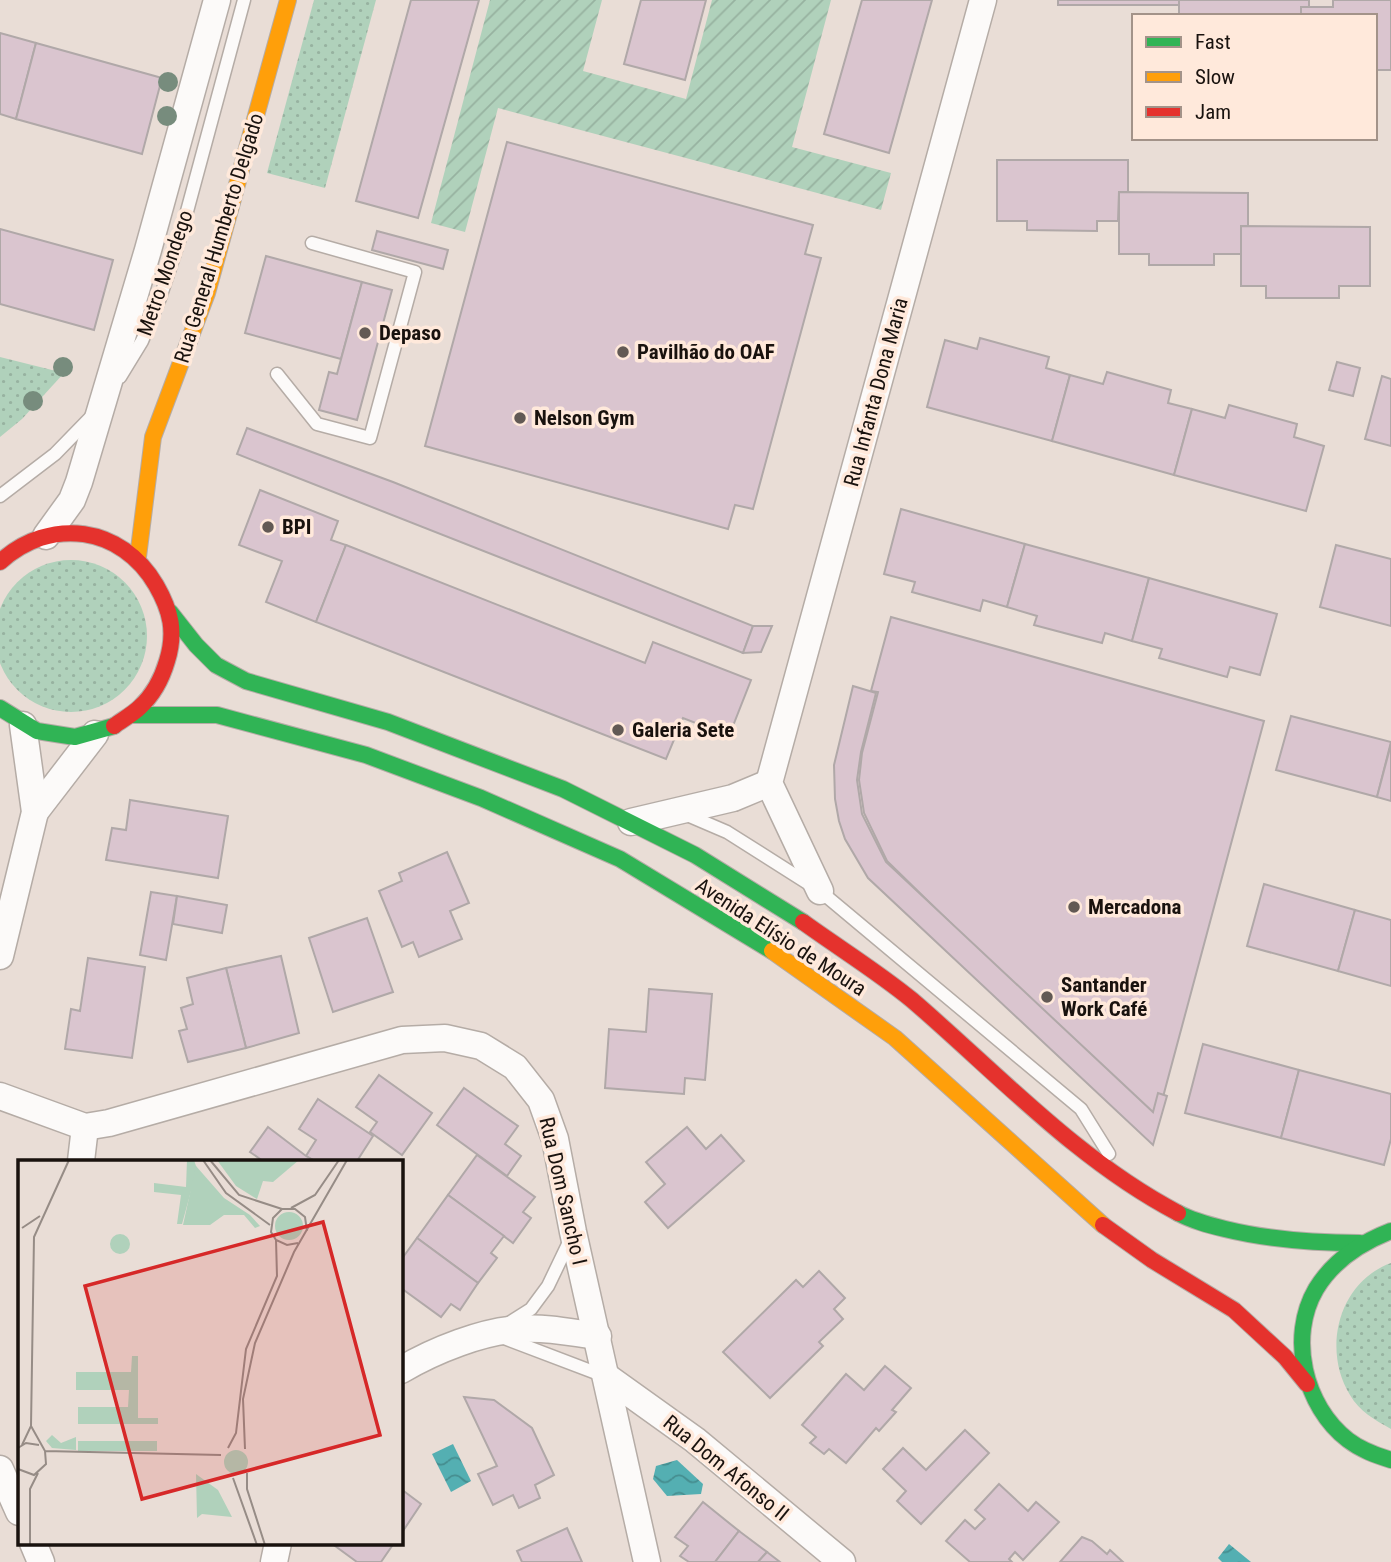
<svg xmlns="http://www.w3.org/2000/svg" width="1391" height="1562" font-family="'Roboto Condensed',sans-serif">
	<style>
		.grass { fill: url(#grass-dots) }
		.garden { fill: url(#garden-furrows) }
		.water { fill: url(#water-waves) }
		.building { fill: #dac5cf; stroke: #b0a8a8; stroke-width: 2 }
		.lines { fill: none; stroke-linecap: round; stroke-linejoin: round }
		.lane-casing { stroke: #b5aca6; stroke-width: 15 }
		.street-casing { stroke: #b5aca6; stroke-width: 29 }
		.fast-casing { stroke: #b5aca6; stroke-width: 18 }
		.slow-casing { stroke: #b5aca6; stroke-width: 18 }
		.jam-casing { stroke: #b5aca6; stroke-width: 18 }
		.lane { stroke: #fcfaf9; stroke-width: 12 }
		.street { stroke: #fcfaf9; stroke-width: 26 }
		.fast { stroke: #30b455; stroke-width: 16 }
		.slow { stroke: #ff9f0a; stroke-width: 16 }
		.jam { stroke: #e5322d; stroke-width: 16 }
		.tree { fill: #778c7d }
		.poi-dot { fill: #625954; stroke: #ffe9db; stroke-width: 2.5 }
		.labels { text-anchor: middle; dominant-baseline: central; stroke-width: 7; stroke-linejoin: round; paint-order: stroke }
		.street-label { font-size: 21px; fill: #19120e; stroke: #ffe9db }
		.poi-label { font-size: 21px; font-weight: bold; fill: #19120e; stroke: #ffe9db; text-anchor: start }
		.inset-road { fill: none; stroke: #968c86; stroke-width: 2 }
		.view { fill: #d62828; fill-opacity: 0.15; stroke: #d62828; stroke-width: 3.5 }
		.inset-edge { fill: none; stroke: #19120e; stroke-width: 3.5 }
	</style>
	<defs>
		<pattern id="grass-dots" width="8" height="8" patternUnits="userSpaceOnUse" patternTransform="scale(1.75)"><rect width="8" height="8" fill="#b0d1bb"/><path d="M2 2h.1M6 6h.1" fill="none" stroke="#97b2a0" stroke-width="1.8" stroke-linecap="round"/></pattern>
		<pattern id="garden-furrows" width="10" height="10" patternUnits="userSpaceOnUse" patternTransform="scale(1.75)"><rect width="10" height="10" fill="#b0d1bb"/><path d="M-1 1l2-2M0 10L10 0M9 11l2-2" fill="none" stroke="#97b2a0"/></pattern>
		<pattern id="water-waves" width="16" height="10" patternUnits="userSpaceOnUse" patternTransform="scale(1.75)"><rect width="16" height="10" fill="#54afb2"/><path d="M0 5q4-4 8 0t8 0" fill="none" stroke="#458d8f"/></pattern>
	</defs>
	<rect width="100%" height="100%" fill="#e9ddd6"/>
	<g class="grass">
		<polygon points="314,0 376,0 325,188 267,173"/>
		<polygon points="0,357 64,373 22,419 0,437"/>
		<circle cx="71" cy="636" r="76"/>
		<path d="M1391,1263V1429C1375,1420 1359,1411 1350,1395C1322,1350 1338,1282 1391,1263Z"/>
	</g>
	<polygon class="garden" points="490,0 602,0 583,71 686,99 712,0 831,0 792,147 891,173 881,210 498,108 465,232 431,223"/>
	<g class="water">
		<polygon points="453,1444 471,1481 451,1492 432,1454"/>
		<polygon points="677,1460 703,1484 701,1494 667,1496 653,1479 656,1466"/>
		<polygon points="1229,1544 1251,1562 1222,1562 1218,1558"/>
	</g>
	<g class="building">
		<polygon points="411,0 479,0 418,218 356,201"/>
		<polygon points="641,0 706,0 685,80 624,64"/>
		<polygon points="862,0 932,0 889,153 824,134"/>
		<rect x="1058" y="0" width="121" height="5"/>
		<polygon points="1179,0 1309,0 1309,7 1301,7 1301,16 1179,16"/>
		<polygon points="1333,0 1391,0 1391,70 1375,70 1375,16 1301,16 1301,7 1333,7"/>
		<polygon points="0,33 36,43 16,119 0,114"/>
		<polygon points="36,43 162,78 142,154 16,119"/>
		<polygon points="507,142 813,225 805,254 821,258 753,509 735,505 728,529 425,446"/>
		<polygon points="997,160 1128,160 1128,192 1119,192 1118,221 1097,221 1097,231 1027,230 1027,221 997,221"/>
		<polygon points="1119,192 1248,193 1248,226 1241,226 1241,254 1214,254 1214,265 1149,265 1149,254 1119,254"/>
		<polygon points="1241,226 1370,227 1370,286 1339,286 1339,298 1266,298 1266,286 1241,286"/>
		<polygon points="0,229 113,260 94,330 0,304"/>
		<polygon points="377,231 448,250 443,269 372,250"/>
		<polygon points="266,256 362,282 341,359 245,333"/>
		<polygon points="362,282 392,290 357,420 319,410 329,372 337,374"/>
		<polygon points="980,338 1049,357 1046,368 1070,375 1052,441 927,407 945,340 977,349"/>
		<polygon points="1337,362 1360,368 1353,396 1329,390"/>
		<polygon points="1107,372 1171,390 1168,403 1192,409 1174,475 1052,441 1070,375 1103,384"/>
		<polygon points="1382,376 1391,379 1391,446 1365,439"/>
		<polygon points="1229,405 1297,424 1294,437 1324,446 1306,511 1174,475 1192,409 1225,418"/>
		<polygon points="247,428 393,482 753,626 743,653 237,454"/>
		<polygon points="260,490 338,521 331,540 346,545 316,622 266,602 282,561 239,545"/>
		<polygon points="901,509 1025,544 1007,607 983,600 980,611 912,592 915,582 884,574"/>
		<polygon points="1025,544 1149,578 1132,641 1105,633 1102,643 1034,625 1037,616 1007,607"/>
		<polygon points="346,545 645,663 653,642 751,680 729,736 683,718 666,759 316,622"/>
		<polygon points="1336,545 1391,559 1391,626 1320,607"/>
		<polygon points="1149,578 1277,614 1260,675 1230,667 1227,677 1159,658 1162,649 1132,641"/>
		<polygon points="891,617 1264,721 1156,1123 887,861 864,813 859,780 862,753 878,692 871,691"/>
		<polygon points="753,626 772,626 761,652 743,653"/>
		<polygon points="853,686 876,693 861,752 857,780 862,814 886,862 1153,1112 1158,1093 1167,1096 1153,1145 868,878 845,839 839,821 835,799 834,765"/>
		<polygon points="1291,716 1391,742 1377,797 1276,770"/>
		<polygon points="1391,744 1391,801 1377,797"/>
		<polygon points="130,800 228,816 218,878 106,860 112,828 126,830"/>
		<polygon points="447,852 469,903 450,911 462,939 419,957 413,942 402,947 379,891 402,881 399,873"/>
		<polygon points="1264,884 1355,910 1338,971 1247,946"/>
		<polygon points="151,892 177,896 166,960 140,955"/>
		<polygon points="177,896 227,905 222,933 173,924"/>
		<polygon points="1355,910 1391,920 1391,986 1338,971"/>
		<polygon points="367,918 393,992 333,1012 309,938"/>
		<polygon points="281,956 299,1033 246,1048 226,968"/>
		<polygon points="88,958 145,967 132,1058 65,1049 71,1009 80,1011"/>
		<polygon points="226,968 246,1048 188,1062 179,1031 187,1029 181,1008 193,1004 187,978"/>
		<polygon points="649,989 712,994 705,1080 685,1078 684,1094 605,1088 609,1029 646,1032"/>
		<polygon points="1203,1044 1299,1070 1281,1138 1185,1113"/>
		<polygon points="1299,1070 1391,1094 1391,1139 1384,1165 1281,1138"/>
		<polygon points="379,1075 432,1113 402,1155 370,1132 377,1122 356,1107"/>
		<polygon points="464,1088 518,1126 505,1144 521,1156 507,1176 437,1125"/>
		<polygon points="318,1099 373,1136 357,1161 315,1161 306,1156 316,1140 299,1129"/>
		<polygon points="268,1127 306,1156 315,1161 263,1161 250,1152"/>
		<polygon points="687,1127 706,1149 721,1135 744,1161 668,1228 645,1202 665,1184 646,1162"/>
		<polygon points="477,1155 535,1197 523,1212 531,1218 513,1243 448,1195"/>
		<polygon points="448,1195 504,1236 491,1253 497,1258 478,1283 417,1238"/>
		<polygon points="417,1238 478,1283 460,1310 451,1304 441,1317 401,1288 401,1260"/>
		<polygon points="819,1271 845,1298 834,1309 843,1319 819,1342 823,1346 770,1398 723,1352 796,1280 803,1287"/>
		<polygon points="885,1366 911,1388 892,1410 896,1412 879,1431 876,1428 846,1463 829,1449 824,1454 810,1443 816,1437 802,1425 846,1374 864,1390"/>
		<polygon points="464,1397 494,1400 532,1428 554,1475 535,1485 540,1498 519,1508 513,1495 493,1505 478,1474 497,1466"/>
		<polygon points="965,1430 989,1453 921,1524 897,1501 906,1491 883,1469 903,1448 926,1470"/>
		<polygon points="999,1484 1028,1511 1036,1502 1059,1522 1023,1560 1015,1552 1009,1559 1012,1562 970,1562 946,1541 965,1520 975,1529 985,1519 975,1510"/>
		<polygon points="401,1489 421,1504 401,1534"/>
		<polygon points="703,1502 739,1531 715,1562 689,1562 680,1556 688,1546 675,1537"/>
		<polygon points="567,1528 582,1562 522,1562 517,1551"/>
		<polygon points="739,1531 767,1552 758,1562 715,1562"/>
		<polygon points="1082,1537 1092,1541 1107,1554 1110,1550 1123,1562 1060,1562"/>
		<polygon points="331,1543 394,1543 381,1562 357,1562"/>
		<polygon points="767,1552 780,1562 758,1562"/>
	</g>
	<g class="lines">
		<defs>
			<g id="lane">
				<polyline points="277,374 317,424 370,438 415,272 312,243"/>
				<polyline points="120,377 142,341 160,298 179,241 244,0"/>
				<polyline points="0,496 55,454 93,415"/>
				<polyline points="685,814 727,832 820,891 1081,1109 1109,1154"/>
				<polyline points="506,1325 531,1309 548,1286 571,1238"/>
				<polyline points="504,1338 604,1376"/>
			</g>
			<g id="street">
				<polyline points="46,536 72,500 79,482 148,250 217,0"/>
				<polyline points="35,812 95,734"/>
				<polyline points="631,822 733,798 769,783"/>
				<polyline points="820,891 769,783 983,0"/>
				<polyline points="0,956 35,812 23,725"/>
				<polyline points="0,1096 85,1127 109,1123 402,1040 445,1038 481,1046 515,1067 541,1100 555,1139 573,1232 647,1562"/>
				<polyline points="81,1161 85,1127"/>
				<path d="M401,1370C433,1351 484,1330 522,1329C548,1327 573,1333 598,1336"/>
				<polyline points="607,1377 695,1440 842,1562"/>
				<polyline points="0,1469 19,1512"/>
				<polyline points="33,1543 41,1562"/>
				<polyline points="274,1562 278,1543"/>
			</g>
			<g id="fast">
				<polyline points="170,612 196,645 216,665 246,681 388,722 563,789 695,855 803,922"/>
				<polyline points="0,708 37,731 75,737 114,726"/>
				<polyline points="133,715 217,715 366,755 481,798 620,859 772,951"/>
				<path d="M1178,1213C1193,1221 1209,1225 1225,1229C1270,1240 1313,1243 1360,1243"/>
				<path d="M1391,1231C1360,1243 1333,1261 1316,1289C1288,1337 1304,1406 1348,1440C1361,1450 1375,1455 1391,1460"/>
			</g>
			<g id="slow">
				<polyline points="138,557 153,437 207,293 288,0"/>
				<polyline points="772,951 895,1038 1103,1225"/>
			</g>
			<g id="jam">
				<path d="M0,562C50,516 122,526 156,585C171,611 176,632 167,661C162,678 153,695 140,707C133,714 122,720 114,726"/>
				<path d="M803,922C839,948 878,972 912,1000C998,1074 1077,1160 1178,1213"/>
				<polyline points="1103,1225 1152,1260 1234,1310 1285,1357 1307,1384"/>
			</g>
		</defs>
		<use href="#lane" class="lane-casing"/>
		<use href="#street" class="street-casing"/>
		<use href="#fast" class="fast-casing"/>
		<use href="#slow" class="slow-casing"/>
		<use href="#jam" class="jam-casing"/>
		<use href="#lane" class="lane"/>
		<use href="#street" class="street"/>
		<use href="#fast" class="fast"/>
		<use href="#slow" class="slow"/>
		<use href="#jam" class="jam"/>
	</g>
	<g class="tree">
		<circle cx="168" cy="82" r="10"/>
		<circle cx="167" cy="116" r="10"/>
		<circle cx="63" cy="367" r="10"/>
		<circle cx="33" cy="401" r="10"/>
	</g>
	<g class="poi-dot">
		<circle cx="365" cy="333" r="7"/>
		<circle cx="623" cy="352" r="7"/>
		<circle cx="520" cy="418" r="7"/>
		<circle cx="268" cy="527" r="7"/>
		<circle cx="618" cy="730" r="7"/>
		<circle cx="1074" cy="907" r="7"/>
		<circle cx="1047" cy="997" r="7"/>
	</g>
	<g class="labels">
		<g class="street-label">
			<text transform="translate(219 238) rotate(-73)">Rua General Humberto Delgado</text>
			<text transform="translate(165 273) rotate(-71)">Metro Mondego</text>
			<text transform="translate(876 392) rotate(-75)">Rua Infanta Dona Maria</text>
			<text transform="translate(781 937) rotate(33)">Avenida Elísio de Moura</text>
			<text transform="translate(563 1191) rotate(77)">Rua Dom Sancho I</text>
			<text transform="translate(726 1468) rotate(39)">Rua Dom Afonso II</text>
		</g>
		<g class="poi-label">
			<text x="379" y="333">Depaso</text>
			<text x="637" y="352">Pavilhão do OAF</text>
			<text x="534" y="418">Nelson Gym</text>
			<text x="282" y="527">BPI</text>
			<text x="632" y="730">Galeria Sete</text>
			<text x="1088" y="907">Mercadona</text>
			<text x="1061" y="985">Santander<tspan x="1061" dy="24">Work Café</tspan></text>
		</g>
	</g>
	<g transform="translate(18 1160)">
		<rect width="385" height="385" fill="#e9ddd6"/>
		<path d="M169,0H176L179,9L164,64H159L163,35L136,32V23L168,27ZM199,0H281L255,22L245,21L239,39L218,26ZM257 66a14 14 0 1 1 28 0a14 14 0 1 1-28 0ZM92 84a10 10 0 1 1 20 0a10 10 0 1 1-20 0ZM34,275L43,283L58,277V290L34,288L28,281ZM60,281H139V291H60ZM206 302a12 12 0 1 1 24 0a12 12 0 1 1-24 0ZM178,314L200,330L214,357L184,354L179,358Z" fill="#b0d1bb"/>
		<path d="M178,6L206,38L232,55L242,66L237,68L226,55H206L192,65H165Z" fill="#b0d1bb"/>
		<path d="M114,196H120V258H140V264H60V247H110L111,230H58V212H113Z" fill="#b0d1bb"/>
		<path class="inset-road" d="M185,0L208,33L252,65M192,0L221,35L264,49M273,48L297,35L321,0M4,68L22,56M280,83L269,85L258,80L253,72L255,58L264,49H277L287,57L289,71M4,285L13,266L16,77L51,0M0,288L8,283L21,285M210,288L218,273L228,189L259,116L258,80M227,289L225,239L237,183L276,92L329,0M27,291L203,295M0,309L16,315L28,304L27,291L13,266M229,313V329L247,385M215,318L239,385M12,385V329L20,313"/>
		<path class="view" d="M305,62L362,275L124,339L67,126Z"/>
		<rect width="385" height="385" class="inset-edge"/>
	</g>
	<rect x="1132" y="14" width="245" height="126" fill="#ffe9db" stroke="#a39389" stroke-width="2"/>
	<rect x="1146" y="37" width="35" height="10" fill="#30b455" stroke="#a39389" stroke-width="2"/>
	<text x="1195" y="49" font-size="21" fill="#19120e">Fast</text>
	<rect x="1146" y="72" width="35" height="10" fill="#ff9f0a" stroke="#a39389" stroke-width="2"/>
	<text x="1195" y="84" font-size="21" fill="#19120e">Slow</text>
	<rect x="1146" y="107" width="35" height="10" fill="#e5322d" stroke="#a39389" stroke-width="2"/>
	<text x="1195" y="119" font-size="21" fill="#19120e">Jam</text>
</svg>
